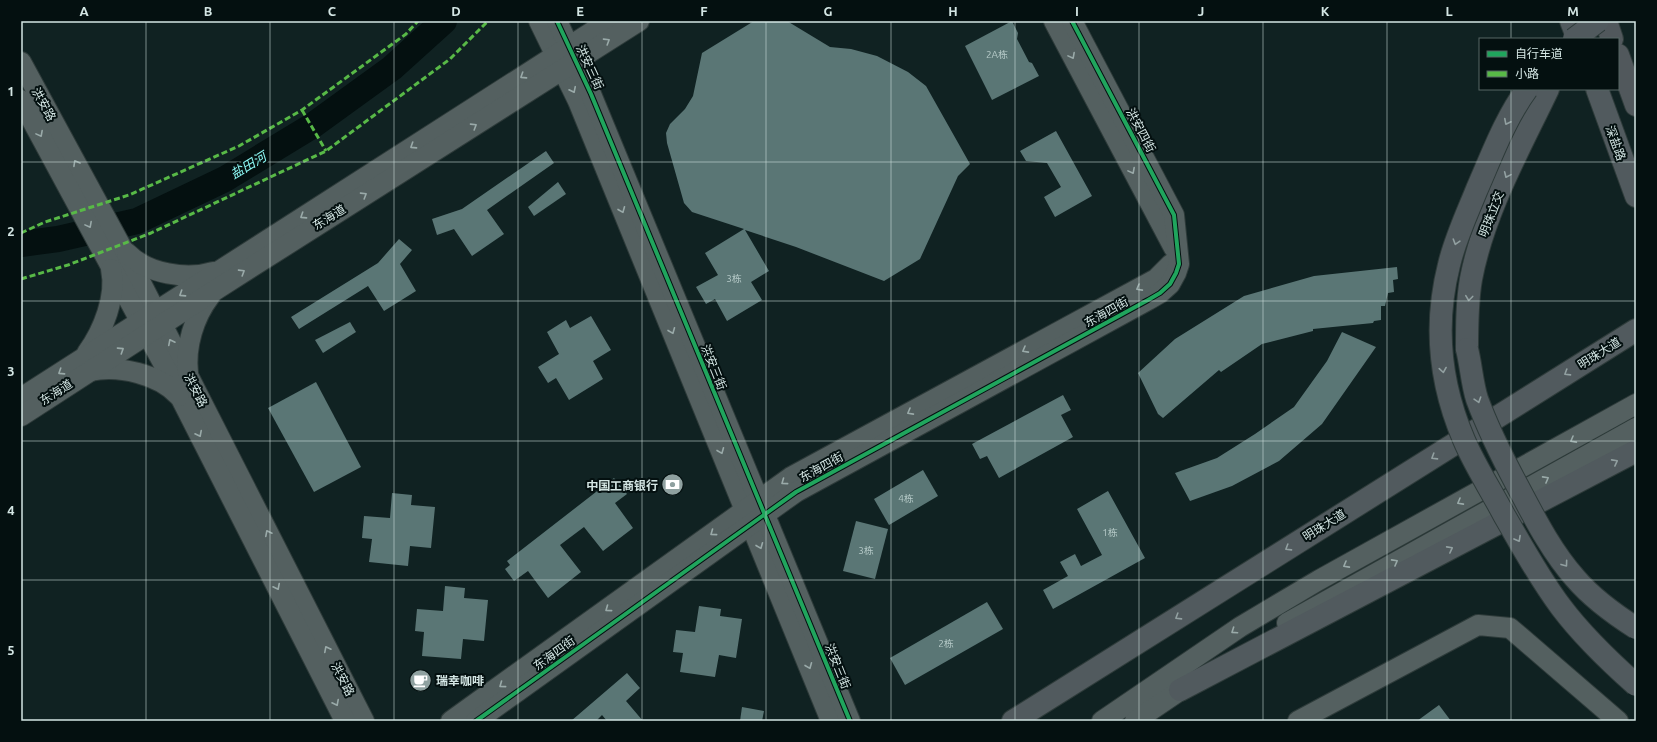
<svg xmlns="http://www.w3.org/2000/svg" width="1657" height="742" font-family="Ubuntu,'Noto Sans SC',sans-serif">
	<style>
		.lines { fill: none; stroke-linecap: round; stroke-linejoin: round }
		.river { stroke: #041010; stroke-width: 26 }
		.building { fill: #5a7675 }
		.minor-casing { stroke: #2e3b3a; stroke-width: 22 }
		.major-casing { stroke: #2e3b3a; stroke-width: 24 }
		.highway-casing { stroke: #2e3b3a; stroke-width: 24 }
		.minor { stroke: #546060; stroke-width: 20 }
		.major { stroke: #515a5e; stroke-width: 22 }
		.highway { stroke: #51585c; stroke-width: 22 }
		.major-bridge-casing { stroke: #2e3b3a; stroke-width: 24; stroke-linecap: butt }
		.major-bridge { stroke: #515a5e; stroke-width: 22 }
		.quiet { stroke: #58b947; stroke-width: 3; stroke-dasharray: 6 3; stroke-linecap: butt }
		.cycleway-casing { stroke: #041010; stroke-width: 6 }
		.cycleway { stroke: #20a55d; stroke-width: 4 }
		.oneway { stroke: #9aaaa9 }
		.oneway2 { stroke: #92a0a1 }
		.grid { fill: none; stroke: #d4e6e4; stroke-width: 1; stroke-opacity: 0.55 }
		.labels { text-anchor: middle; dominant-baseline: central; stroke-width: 4; stroke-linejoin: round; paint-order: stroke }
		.number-label { font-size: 10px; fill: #b6cac8 }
		.street-label { font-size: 12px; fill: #d4e6e4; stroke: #041010 }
		.poi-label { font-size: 12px; font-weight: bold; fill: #d4e6e4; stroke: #041010; text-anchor: end }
		.water-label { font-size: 13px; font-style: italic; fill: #8dfaf6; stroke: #041010 }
		.neatline { fill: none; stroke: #d4e6e4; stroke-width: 1.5 }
		.grid-label { font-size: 13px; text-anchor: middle; font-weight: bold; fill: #d4e6e4 }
	</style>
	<rect width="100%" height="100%" fill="#102222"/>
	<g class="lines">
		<polyline class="river" points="21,244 58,239 137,221 225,179 312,126 392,68 444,21"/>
	</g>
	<g class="building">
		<polygon points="754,21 787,21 830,47 851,49 877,56 908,72 926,86 970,164 958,176 920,259 884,281 796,247 745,230 769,271 751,282 762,300 727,321 715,299 706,304 696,287 718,275 705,253 744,229 692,212 684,203 667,143 666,133 670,124 685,109 693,96 702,53"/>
		<polygon points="1012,21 1018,33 1017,39 1029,62 1032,63 1039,76 992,100 965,46"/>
		<polygon points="1056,131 1092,196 1055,217 1044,197 1061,187 1047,163 1026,161 1020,151"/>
		<polygon points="546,151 554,163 487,210 504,234 472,256 454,229 437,235 432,219 462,209"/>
		<polygon points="558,182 566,194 534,216 528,207"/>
		<polygon points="399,239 412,250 400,264 416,291 384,311 368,286 299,329 291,317 378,263"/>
		<polygon points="1397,267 1398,279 1393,280 1394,292 1388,293 1385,306 1381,306 1381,320 1374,321 1373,323 1313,329 1313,331 1262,344 1221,372 1219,370 1163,418 1158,414 1138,373 1175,339 1244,296 1314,276"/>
		<polygon points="591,316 611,350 593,361 603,379 569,400 556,378 548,383 538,367 559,354 547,332 566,320 570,328"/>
		<polygon points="350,322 356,332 323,353 315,340"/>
		<polygon points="1342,332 1376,347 1322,424 1279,461 1232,486 1190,501 1175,473 1217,458 1255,434 1294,407 1327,361"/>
		<polygon points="316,382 361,467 314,492 268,408"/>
		<polygon points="1063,395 1071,410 1061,415 1073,437 999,478 987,456 980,459 972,444"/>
		<polygon points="923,470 938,496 889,525 874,499"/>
		<polygon points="614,478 627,494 615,503 633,528 603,551 584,527 560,545 581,572 548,598 528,571 514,581 505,569 510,565 507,561"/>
		<polygon points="1108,491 1145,558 1053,609 1043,590 1068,576 1060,562 1075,554 1081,566 1102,555 1077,509"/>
		<polygon points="392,493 412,495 411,505 435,507 431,548 410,546 408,566 369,562 372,539 362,538 364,516 390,518"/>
		<polygon points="856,521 888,529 875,579 843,571"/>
		<polygon points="445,586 465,588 464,598 488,600 484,641 463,639 461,659 422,656 424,632 415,631 417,609 443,611"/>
		<polygon points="987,602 1003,629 905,685 890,658"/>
		<polygon points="699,606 721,609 720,616 742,619 736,658 719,655 715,677 680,672 683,653 673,652 676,630 695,632"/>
		<polygon points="627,673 640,688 626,701 643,721 607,721 602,715 596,721 571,721"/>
		<polygon points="1439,705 1451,721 1417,721"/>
		<polygon points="742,707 764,711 762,721 740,721"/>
	</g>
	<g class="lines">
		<defs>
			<g id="minor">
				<polyline points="539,21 578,101 831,721"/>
				<polyline points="557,21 591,94 850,721"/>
				<polyline points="1054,21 1174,248"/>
				<polyline points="21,62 141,283 364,721"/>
				<polyline points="21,100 163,363 345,721"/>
				<path d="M127,253C147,274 187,280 213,272"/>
				<path d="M87,353C103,331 117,296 111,269"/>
				<path d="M90,371C119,365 159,374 179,396"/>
				<path d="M188,373C185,346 194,317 210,296"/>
				<polyline points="21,398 609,21"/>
				<polyline points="21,416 217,289 639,21"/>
				<polyline points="1287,623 1636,428"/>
				<polyline points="451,721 791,477 1156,279 1171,264"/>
				<polyline points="476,721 796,492 1148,300 1160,293 1170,284 1176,273 1179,264 1174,215 1072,21"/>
				<polyline points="1102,721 1240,627 1319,580 1636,404"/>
				<polyline points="1135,721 1194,681"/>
				<polyline points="1298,721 1478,625 1510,628 1618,721"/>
			</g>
			<g id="major">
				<polyline points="1571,21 1578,39"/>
				<polyline points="1597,89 1636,196"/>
				<path d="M1467,349C1467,325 1467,302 1471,279C1484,211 1519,150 1548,89"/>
				<polyline points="1180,690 1636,451"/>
				<polyline points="1013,721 1636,330"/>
			</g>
			<g id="highway">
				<polyline points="1606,21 1612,39"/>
				<polyline points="1618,55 1636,105"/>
			</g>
		</defs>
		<use href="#minor" class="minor-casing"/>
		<use href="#major" class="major-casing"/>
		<use href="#highway" class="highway-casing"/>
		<use href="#minor" class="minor"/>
		<use href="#major" class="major"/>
		<use href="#highway" class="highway"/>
		<defs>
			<g id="major-bridge">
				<polyline points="1574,39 1598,21"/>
				<path d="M1527,89C1505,119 1492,155 1477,189C1467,214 1455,239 1449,265C1434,324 1440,384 1464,440C1475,466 1491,490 1504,515C1522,546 1539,578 1561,607C1582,635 1609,661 1636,685"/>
				<path d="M1467,349C1471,365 1472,383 1477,399C1488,429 1502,457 1517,485C1534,517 1551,551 1575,578C1592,598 1614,614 1636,628"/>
			</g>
		</defs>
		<use href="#major-bridge" class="major-bridge-casing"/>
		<use href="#major-bridge" class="major-bridge"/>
		<g class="quiet">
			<polyline points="302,110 326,151"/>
			<polyline points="21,233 45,222 129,195 239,146 302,110 406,34 418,21"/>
			<polyline points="21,279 68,265 151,233 326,151 450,59 488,21"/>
		</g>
		<defs>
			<g id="cycleway">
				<polyline points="557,21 591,94 850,721"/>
				<polyline points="476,721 796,492 1148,300 1160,293 1170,284 1176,273 1179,264 1174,215 1072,21"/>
			</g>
		</defs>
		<use href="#cycleway" class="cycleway-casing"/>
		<use href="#cycleway" class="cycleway"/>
	</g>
	<defs><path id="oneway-chevron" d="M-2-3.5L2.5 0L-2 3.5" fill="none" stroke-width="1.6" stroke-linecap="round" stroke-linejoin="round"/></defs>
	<g class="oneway">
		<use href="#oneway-chevron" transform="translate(607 41) rotate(-32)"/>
		<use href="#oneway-chevron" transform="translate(1072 56) rotate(62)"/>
		<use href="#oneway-chevron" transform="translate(523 76) rotate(147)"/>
		<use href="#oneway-chevron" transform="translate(573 90) rotate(64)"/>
		<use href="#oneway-chevron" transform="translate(474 126) rotate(-32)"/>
		<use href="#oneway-chevron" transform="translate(40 134) rotate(62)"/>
		<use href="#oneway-chevron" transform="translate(413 146) rotate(147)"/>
		<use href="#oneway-chevron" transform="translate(76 163) rotate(-119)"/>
		<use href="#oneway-chevron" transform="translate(1132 171) rotate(62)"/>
		<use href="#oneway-chevron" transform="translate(364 195) rotate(-32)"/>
		<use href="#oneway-chevron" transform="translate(622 210) rotate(68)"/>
		<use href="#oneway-chevron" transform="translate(303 216) rotate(147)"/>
		<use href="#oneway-chevron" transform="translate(89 225) rotate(62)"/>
		<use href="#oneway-chevron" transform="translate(242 272) rotate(-32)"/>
		<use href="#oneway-chevron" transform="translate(1139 288) rotate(151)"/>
		<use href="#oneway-chevron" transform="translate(182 294) rotate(147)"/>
		<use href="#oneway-chevron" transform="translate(672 331) rotate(68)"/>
		<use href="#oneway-chevron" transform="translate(171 342) rotate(-117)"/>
		<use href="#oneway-chevron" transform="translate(121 350) rotate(-33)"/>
		<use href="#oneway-chevron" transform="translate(1025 350) rotate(151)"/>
		<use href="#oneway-chevron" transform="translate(61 372) rotate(147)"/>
		<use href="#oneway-chevron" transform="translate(910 412) rotate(151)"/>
		<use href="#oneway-chevron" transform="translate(199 434) rotate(63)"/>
		<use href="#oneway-chevron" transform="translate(1573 440) rotate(151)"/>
		<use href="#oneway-chevron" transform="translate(721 451) rotate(68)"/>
		<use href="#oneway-chevron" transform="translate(1546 479) rotate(-29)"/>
		<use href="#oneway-chevron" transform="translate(784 482) rotate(144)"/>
		<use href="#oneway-chevron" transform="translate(1460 502) rotate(151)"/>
		<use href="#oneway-chevron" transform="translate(268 533) rotate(-117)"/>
		<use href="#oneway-chevron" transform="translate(713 533) rotate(144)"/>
		<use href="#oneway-chevron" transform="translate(760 546) rotate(68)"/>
		<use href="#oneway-chevron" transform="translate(1395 562) rotate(-29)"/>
		<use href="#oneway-chevron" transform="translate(1346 565) rotate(151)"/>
		<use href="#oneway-chevron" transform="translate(277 587) rotate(63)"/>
		<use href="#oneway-chevron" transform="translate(608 609) rotate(144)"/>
		<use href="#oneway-chevron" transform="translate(1234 631) rotate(146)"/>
		<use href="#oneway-chevron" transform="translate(327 649) rotate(-117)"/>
		<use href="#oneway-chevron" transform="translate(809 666) rotate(68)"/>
		<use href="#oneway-chevron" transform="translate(502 685) rotate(144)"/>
		<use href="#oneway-chevron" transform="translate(336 703) rotate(63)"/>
	</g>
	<g class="oneway2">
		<use href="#oneway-chevron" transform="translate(1507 122) rotate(117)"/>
		<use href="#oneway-chevron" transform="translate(1507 175) rotate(114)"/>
		<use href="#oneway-chevron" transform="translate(1456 242) rotate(107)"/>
		<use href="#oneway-chevron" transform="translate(1469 298) rotate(97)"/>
		<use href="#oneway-chevron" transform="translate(1443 370) rotate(81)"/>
		<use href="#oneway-chevron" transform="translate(1567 373) rotate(148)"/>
		<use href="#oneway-chevron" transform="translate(1478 400) rotate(72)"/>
		<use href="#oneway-chevron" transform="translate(1434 457) rotate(148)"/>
		<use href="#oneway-chevron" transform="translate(1615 462) rotate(-28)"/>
		<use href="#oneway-chevron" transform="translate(1518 539) rotate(61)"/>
		<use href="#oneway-chevron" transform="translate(1288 548) rotate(148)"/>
		<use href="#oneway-chevron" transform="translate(1450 549) rotate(-28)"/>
		<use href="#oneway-chevron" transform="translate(1565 564) rotate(54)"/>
		<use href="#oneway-chevron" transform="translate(1178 617) rotate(148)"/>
	</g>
	<path class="grid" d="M146,21V721M270,21V721M394,21V721M518,21V721M642,21V721M766,21V721M891,21V721M1015,21V721M1139,21V721M1263,21V721M1387,21V721M1511,21V39M1511,89V721M21,162H1636M21,301H1636M21,441H1636M21,580H1636"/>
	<defs>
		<symbol id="bank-disc" viewBox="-11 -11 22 22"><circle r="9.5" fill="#8fa1a0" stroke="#041010"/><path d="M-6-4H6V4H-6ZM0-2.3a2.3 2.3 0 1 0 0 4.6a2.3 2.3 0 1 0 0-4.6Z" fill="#fff"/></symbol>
		<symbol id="cafe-disc" viewBox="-11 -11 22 22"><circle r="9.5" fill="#8fa1a0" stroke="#041010"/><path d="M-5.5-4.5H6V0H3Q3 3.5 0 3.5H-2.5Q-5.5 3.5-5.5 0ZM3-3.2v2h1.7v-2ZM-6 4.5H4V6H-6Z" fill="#fff"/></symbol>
	</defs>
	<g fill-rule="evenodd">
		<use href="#bank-disc" x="660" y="472" width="25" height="25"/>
		<use href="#cafe-disc" x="408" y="668" width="25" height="25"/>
	</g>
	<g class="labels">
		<g class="number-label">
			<text x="997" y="54">2A栋</text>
			<text x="734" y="278">3栋</text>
			<text x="906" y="498">4栋</text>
			<text x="1110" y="532">1栋</text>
			<text x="866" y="550">3栋</text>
			<text x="946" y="643">2栋</text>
		</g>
		<g class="street-label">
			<text transform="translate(590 67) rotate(65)">洪安三街</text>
			<text transform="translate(44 104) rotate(61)">洪安路</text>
			<text transform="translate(1141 130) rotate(62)">洪安四街</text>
			<text transform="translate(1616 143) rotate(70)">深盐路</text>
			<text transform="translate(1491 214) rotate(-69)">明珠立交</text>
			<text transform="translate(329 217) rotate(-32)">东海道</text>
			<text transform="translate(1106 312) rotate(-29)">东海四街</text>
			<text transform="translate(1599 353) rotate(-32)">明珠大道</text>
			<text transform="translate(714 367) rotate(68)">洪安三街</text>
			<text transform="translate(196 390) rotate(63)">洪安路</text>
			<text transform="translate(56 392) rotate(-33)">东海道</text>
			<text transform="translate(821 467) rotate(-29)">东海四街</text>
			<text transform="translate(1324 525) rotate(-32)">明珠大道</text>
			<text transform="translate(554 653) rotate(-36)">东海四街</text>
			<text transform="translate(838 666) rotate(68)">洪安三街</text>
			<text transform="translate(343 679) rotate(63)">洪安路</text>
		</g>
		<g class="poi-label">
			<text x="658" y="485">中国工商银行</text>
			<text x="436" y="680" text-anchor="start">瑞幸咖啡</text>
		</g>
		<g class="water-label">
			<text transform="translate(248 165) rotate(-31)">盐田河</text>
		</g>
	</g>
	<rect width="1657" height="742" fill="none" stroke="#041010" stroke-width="44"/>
	<rect x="1479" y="38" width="140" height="52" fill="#041010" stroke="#576665"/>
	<rect x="1487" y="51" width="20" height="6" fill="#20a55d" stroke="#576665"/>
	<text x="1515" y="58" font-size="12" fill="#d4e6e4">自行车道</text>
	<rect x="1487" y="71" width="20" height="6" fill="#58b947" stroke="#576665"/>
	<text x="1515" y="78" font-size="12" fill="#d4e6e4">小路</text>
	<rect x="22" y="22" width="1613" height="698" class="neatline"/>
	<g class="grid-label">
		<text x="84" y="16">A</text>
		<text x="208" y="16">B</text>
		<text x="332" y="16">C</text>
		<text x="456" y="16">D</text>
		<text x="580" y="16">E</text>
		<text x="704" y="16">F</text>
		<text x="828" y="16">G</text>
		<text x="953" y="16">H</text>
		<text x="1077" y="16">I</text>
		<text x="1201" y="16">J</text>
		<text x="1325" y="16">K</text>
		<text x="1449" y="16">L</text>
		<text x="1573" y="16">M</text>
		<text x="11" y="96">1</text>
		<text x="11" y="236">2</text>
		<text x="11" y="376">3</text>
		<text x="11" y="515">4</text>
		<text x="11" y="655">5</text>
	</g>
</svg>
